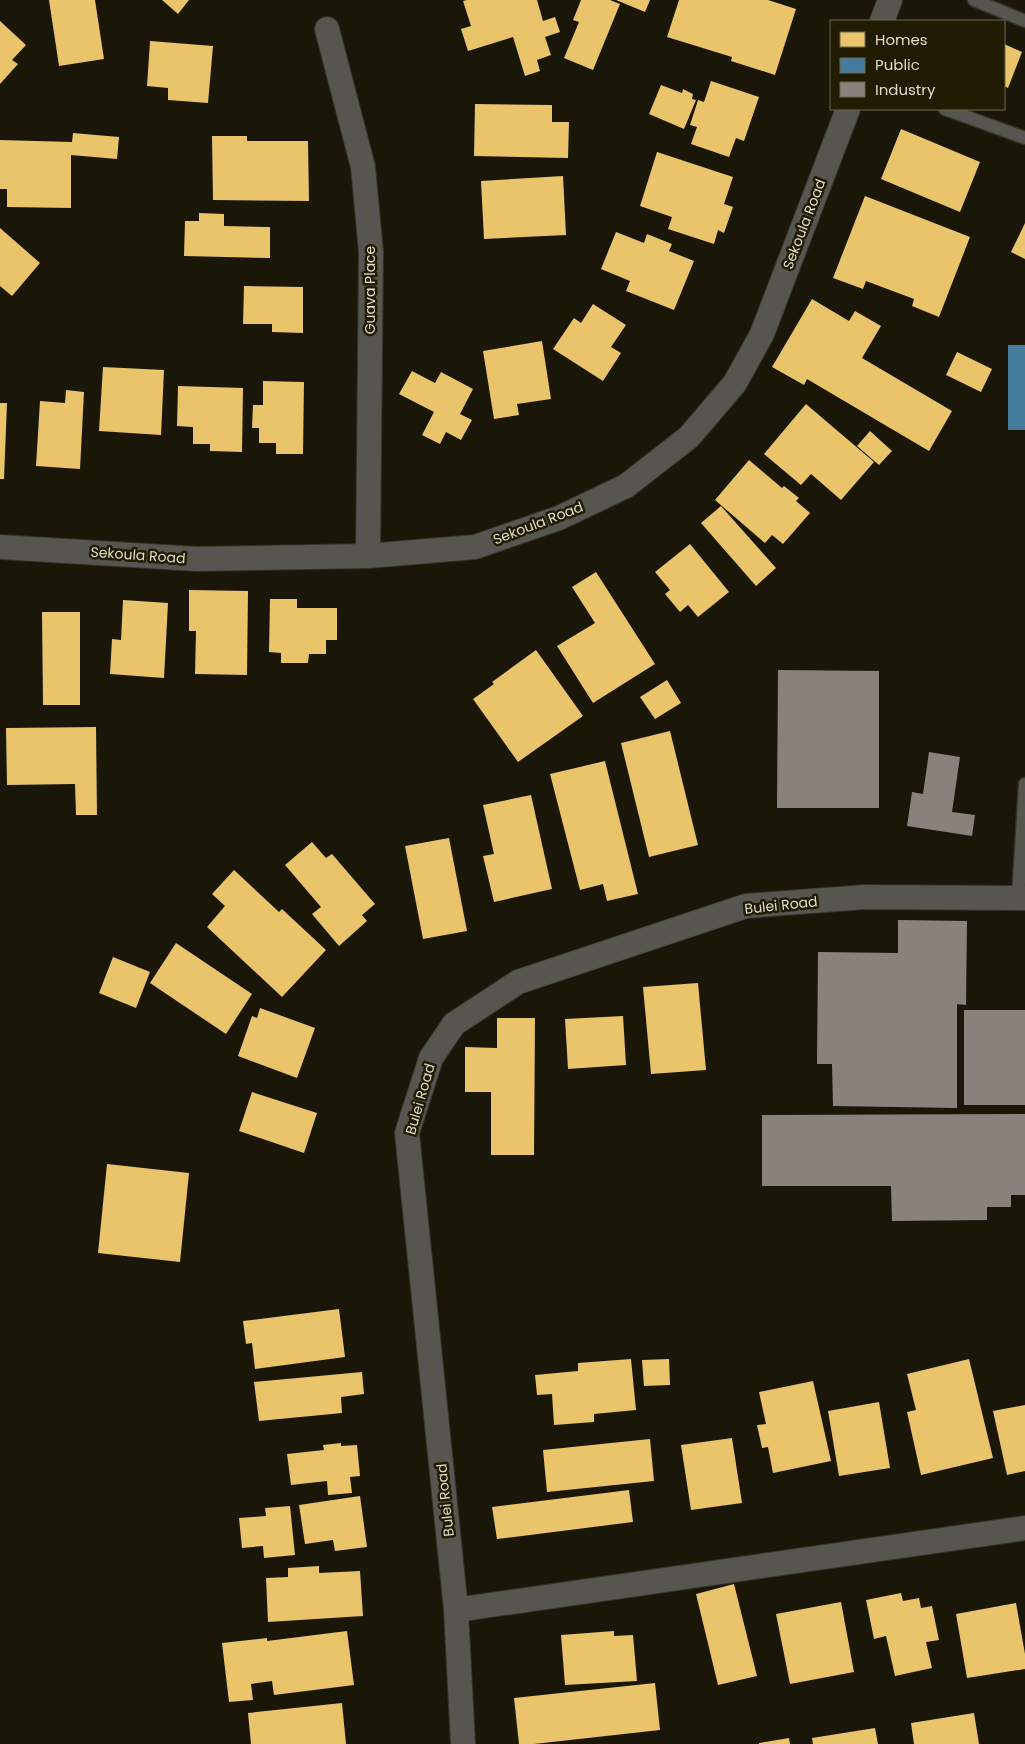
<svg xmlns="http://www.w3.org/2000/svg" width="1025" height="1744" font-family="Poppins,sans-serif">
	<style>
		.homes { fill: #e9c46a }
		.public { fill: #457b9d }
		.industry { fill: #8a817c }
		.lines { fill: none; stroke-linecap: round; stroke-linejoin: round }
		.service-casing { stroke: #343225; stroke-width: 15 }
		.minor-casing { stroke: #343225; stroke-width: 26 }
		.service { stroke: #56554f; stroke-width: 12 }
		.minor { stroke: #56554f; stroke-width: 24 }
		.labels { text-anchor: middle; dominant-baseline: central; stroke-width: 5; stroke-linejoin: round; paint-order: stroke }
		.street-label { font-size: 14px; fill: #dfddcc; stroke: #211c01 }
	</style>
	<rect width="100%" height="100%" fill="#1a1708"/>
	<g class="homes">
		<polygon points="49,0 95,0 104,59 59,66"/>
		<polygon points="162,0 189,0 178,14"/>
		<polygon points="467,0 537,0 543,21 555,17 560,32 545,37 551,55 537,60 540,71 525,76 513,37 468,51 461,29 471,26 463,1"/>
		<polygon points="581,0 610,0 620,4 593,70 564,58 579,22 573,20"/>
		<polygon points="616,0 650,0 645,12"/>
		<polygon points="679,0 768,0 796,9 775,75 731,61 732,57 667,37"/>
		<polygon points="0,21 26,45 12,60 18,64 0,84"/>
		<polygon points="150,41 213,46 208,103 168,100 168,88 147,86"/>
		<polygon points="1004,44 1022,52 1008,88 1004,86"/>
		<polygon points="711,81 759,97 744,141 736,138 729,157 691,144 697,127 690,125 698,100 704,102"/>
		<polygon points="661,85 682,93 683,89 693,94 692,99 696,100 684,129 649,114"/>
		<polygon points="475,104 552,105 552,122 569,122 568,158 474,156"/>
		<polygon points="901,129 980,162 960,212 881,179"/>
		<polygon points="73,133 119,137 117,159 71,155 71,208 7,207 7,189 0,189 0,140 72,142"/>
		<polygon points="212,136 247,136 247,141 308,141 309,201 213,200"/>
		<polygon points="657,152 733,177 724,204 733,207 724,233 718,230 714,244 668,229 672,217 640,206"/>
		<polygon points="563,176 566,235 484,239 481,181"/>
		<polygon points="865,196 970,237 939,317 912,306 914,299 866,281 863,289 833,278"/>
		<polygon points="199,213 224,214 224,226 270,227 270,258 184,256 185,221 199,221"/>
		<polygon points="1025,223 1025,259 1011,252"/>
		<polygon points="0,228 40,263 12,296 0,286"/>
		<polygon points="616,232 644,243 647,234 672,244 669,251 694,261 674,310 626,291 630,281 601,269"/>
		<polygon points="244,286 303,287 303,333 272,332 272,324 243,324"/>
		<polygon points="812,299 849,321 855,311 881,326 862,358 952,411 929,451 807,379 804,385 772,367"/>
		<polygon points="593,304 626,325 611,347 621,353 603,381 553,349 574,318 581,323"/>
		<polygon points="542,341 551,399 517,404 519,415 494,419 483,351"/>
		<polygon points="957,352 992,369 981,392 946,375"/>
		<polygon points="103,367 164,370 161,435 99,431"/>
		<polygon points="412,371 435,383 441,372 473,389 460,414 472,420 461,440 446,432 440,444 422,435 434,412 399,394"/>
		<polygon points="263,381 304,382 303,454 276,454 276,443 259,443 259,428 252,428 253,405 263,405"/>
		<polygon points="178,386 243,388 242,452 210,451 210,444 193,444 193,427 177,426"/>
		<polygon points="66,390 84,392 80,469 36,466 40,401 65,403"/>
		<polygon points="0,403 7,403 4,479 0,479"/>
		<polygon points="806,404 874,462 841,500 811,474 801,485 764,454"/>
		<polygon points="870,431 892,451 879,465 857,446"/>
		<polygon points="749,460 782,488 784,486 799,498 796,501 810,513 783,544 772,535 765,543 715,500"/>
		<polygon points="721,506 776,568 756,586 701,523"/>
		<polygon points="690,544 729,592 698,617 688,605 680,612 665,594 670,590 655,572"/>
		<polygon points="596,572 655,664 593,703 557,646 595,623 572,587"/>
		<polygon points="189,590 248,591 247,675 195,674 196,631 189,631"/>
		<polygon points="270,599 297,599 297,608 337,608 337,640 326,640 326,654 309,654 308,663 281,663 281,653 269,652"/>
		<polygon points="123,600 168,603 164,678 110,674 112,639 121,640"/>
		<polygon points="42,612 80,612 80,705 43,705"/>
		<polygon points="536,650 583,716 518,762 473,699 494,684 492,682"/>
		<polygon points="667,680 681,703 655,719 640,697"/>
		<polygon points="96,727 97,815 76,815 75,784 7,785 6,728"/>
		<polygon points="670,731 698,845 649,857 621,743"/>
		<polygon points="605,761 638,894 607,901 603,884 580,890 550,774"/>
		<polygon points="531,795 552,889 494,902 483,856 494,854 483,805"/>
		<polygon points="449,838 467,931 423,939 405,846"/>
		<polygon points="312,842 326,858 332,854 375,904 362,915 367,921 339,946 312,914 321,907 285,865"/>
		<polygon points="234,870 279,912 282,909 326,950 282,997 207,927 225,906 212,894"/>
		<polygon points="176,943 252,994 226,1034 150,983"/>
		<polygon points="113,957 150,972 136,1008 99,993"/>
		<polygon points="698,983 706,1070 651,1074 643,987"/>
		<polygon points="260,1008 315,1028 297,1078 238,1056 252,1016 257,1018"/>
		<polygon points="623,1016 626,1065 568,1069 565,1019"/>
		<polygon points="497,1018 535,1018 534,1155 491,1155 491,1092 465,1092 465,1047 497,1048"/>
		<polygon points="252,1092 317,1113 304,1153 239,1131"/>
		<polygon points="107,1164 189,1173 180,1262 98,1253"/>
		<polygon points="339,1309 345,1357 255,1369 252,1343 246,1344 243,1321"/>
		<polygon points="631,1359 636,1410 594,1414 594,1422 554,1425 552,1394 537,1395 535,1375 578,1371 578,1363"/>
		<polygon points="669,1359 670,1385 644,1386 642,1360"/>
		<polygon points="969,1359 993,1458 921,1475 907,1412 916,1410 907,1374"/>
		<polygon points="362,1372 364,1394 341,1397 342,1413 259,1421 254,1382"/>
		<polygon points="813,1381 831,1461 773,1473 768,1447 762,1448 757,1425 766,1424 759,1392"/>
		<polygon points="879,1402 890,1468 839,1476 828,1411"/>
		<polygon points="1025,1405 1025,1471 1007,1475 993,1411"/>
		<polygon points="732,1438 742,1503 691,1510 681,1445"/>
		<polygon points="650,1439 654,1481 547,1492 543,1450"/>
		<polygon points="341,1443 341,1446 357,1445 360,1476 350,1477 352,1493 328,1495 327,1481 291,1485 287,1454 324,1450 323,1445"/>
		<polygon points="629,1490 633,1522 497,1539 492,1507"/>
		<polygon points="360,1496 367,1547 335,1551 333,1540 305,1544 299,1505"/>
		<polygon points="290,1506 295,1555 264,1558 263,1546 242,1548 239,1518 266,1516 265,1508"/>
		<polygon points="319,1566 319,1573 360,1571 363,1616 268,1622 266,1578 288,1577 288,1568"/>
		<polygon points="734,1584 757,1676 718,1685 696,1594"/>
		<polygon points="901,1593 903,1601 919,1598 921,1608 932,1606 939,1640 926,1642 932,1668 895,1676 886,1636 874,1639 866,1600"/>
		<polygon points="841,1602 854,1672 790,1684 776,1614"/>
		<polygon points="1016,1603 1025,1654 1025,1669 967,1678 956,1614"/>
		<polygon points="347,1631 354,1685 274,1695 272,1681 251,1684 253,1700 229,1702 222,1643 267,1638 267,1641"/>
		<polygon points="614,1631 614,1636 633,1635 637,1681 565,1685 561,1635"/>
		<polygon points="655,1683 660,1730 534,1744 519,1744 514,1698"/>
		<polygon points="342,1703 346,1744 251,1744 248,1713"/>
		<polygon points="974,1713 979,1744 914,1744 911,1723"/>
		<polygon points="875,1728 878,1744 813,1744 812,1738"/>
		<polygon points="789,1738 790,1744 759,1744 759,1743"/>
	</g>
	<rect class="public" x="1008" y="345" width="17" height="85"/>
	<g class="industry">
		<polygon points="778,670 879,671 879,808 777,808"/>
		<polygon points="929,752 960,757 952,812 975,815 972,836 907,826 912,792 923,794"/>
		<polygon points="898,920 967,921 966,1005 957,1004 957,1108 833,1106 832,1064 817,1064 818,952 898,953"/>
		<rect x="964" y="1010" width="61" height="95"/>
		<polygon points="1025,1114 1025,1195 1011,1195 1011,1207 987,1207 987,1220 892,1221 891,1186 762,1186 762,1115"/>
	</g>
	<g class="lines">
		<defs>
			<g id="service">
				<polyline points="974,0 1025,21"/>
				<polyline points="945,109 1025,138"/>
				<polyline points="1018,898 1025,784"/>
			</g>
			<g id="minor">
				<polyline points="882,21 890,0"/>
				<polyline points="327,29 363,167 371,252 368,556"/>
				<polyline points="0,547 197,559 368,556 475,547 559,518 626,486 689,437 735,383 762,334 848,109"/>
				<polyline points="456,1610 1025,1528"/>
				<polyline points="463,1744 456,1610 407,1133 431,1058 454,1024 518,982 746,906 865,897 1025,898"/>
			</g>
		</defs>
		<use href="#service" class="service-casing"/>
		<use href="#minor" class="minor-casing"/>
		<use href="#service" class="service"/>
		<use href="#minor" class="minor"/>
	</g>
	<g class="labels">
		<g class="street-label">
			<text transform="translate(804 224) rotate(-69)">Sekoula Road</text>
			<text transform="translate(370 290) rotate(-90)">Guava Place</text>
			<text transform="translate(538 523) rotate(-21)">Sekoula Road</text>
			<text transform="translate(138 555) rotate(4)">Sekoula Road</text>
			<text transform="translate(781 905) rotate(-6)">Bulei Road</text>
			<text transform="translate(420 1099) rotate(-74)">Bulei Road</text>
			<text transform="translate(445 1500) rotate(-96)">Bulei Road</text>
		</g>
	</g>
	<rect x="830" y="20" width="175" height="90" fill="#211c01" stroke="#6d6952"/>
	<rect x="840" y="32" width="25" height="15" fill="#e9c46a" stroke="#6d6952"/>
	<text x="875" y="45" font-size="15" fill="#dfddcc">Homes</text>
	<rect x="840" y="58" width="25" height="15" fill="#457b9d" stroke="#6d6952"/>
	<text x="875" y="70" font-size="15" fill="#dfddcc">Public</text>
	<rect x="840" y="82" width="25" height="15" fill="#8a817c" stroke="#6d6952"/>
	<text x="875" y="95" font-size="15" fill="#dfddcc">Industry</text>
</svg>
